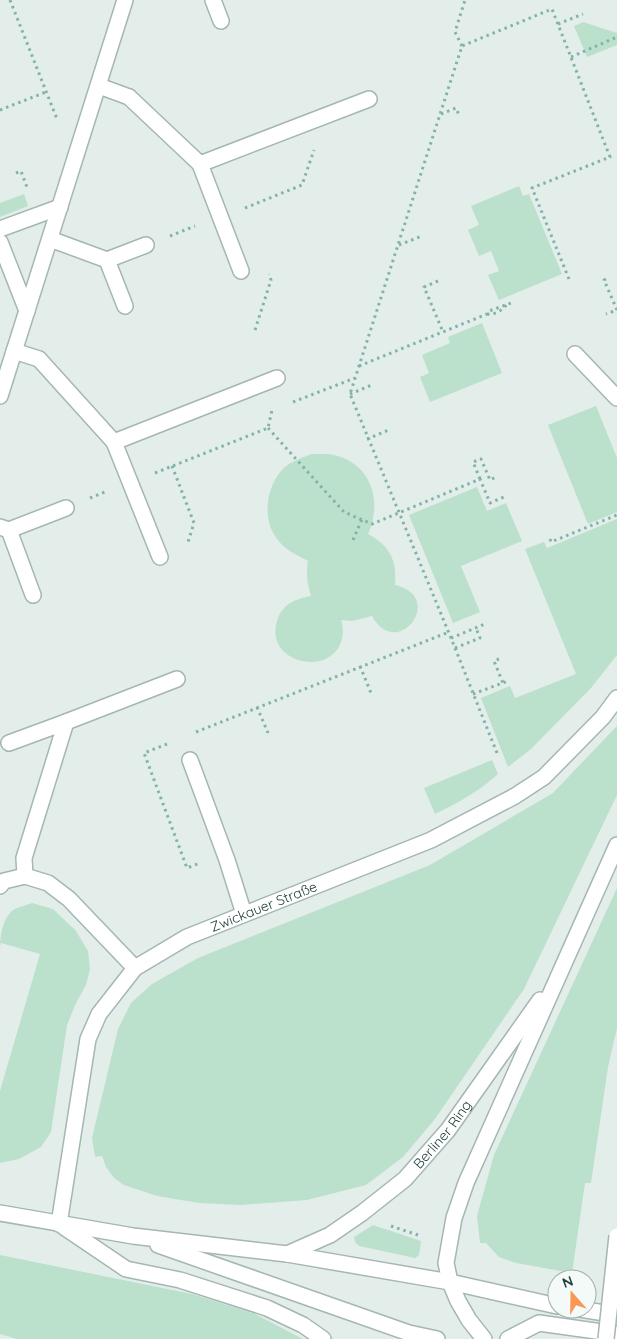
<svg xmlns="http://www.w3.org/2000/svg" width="617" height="1339" font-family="Quicksand,sans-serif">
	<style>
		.green { fill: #bbe0cb }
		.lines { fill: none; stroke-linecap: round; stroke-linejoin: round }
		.service-casing { stroke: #a5b6b3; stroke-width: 18 }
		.pedestrian-casing { stroke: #a5b6b3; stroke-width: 18 }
		.minor-casing { stroke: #a5b6b3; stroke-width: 18 }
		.tertiary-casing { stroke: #a5b6b3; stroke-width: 18 }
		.path { stroke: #82b3ab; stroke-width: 3; stroke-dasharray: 2.5 4; stroke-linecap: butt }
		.service { stroke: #fff; stroke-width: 15 }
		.pedestrian { stroke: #fff; stroke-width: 15 }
		.minor { stroke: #fff; stroke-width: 15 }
		.tertiary { stroke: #fff; stroke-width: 15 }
		.tertiary-bridge-casing { stroke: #a5b6b3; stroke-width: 18; stroke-linecap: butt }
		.tertiary-bridge { stroke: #fff; stroke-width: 15 }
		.labels { text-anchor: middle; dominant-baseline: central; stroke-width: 4.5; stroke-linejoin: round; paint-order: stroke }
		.street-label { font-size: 14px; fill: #21403d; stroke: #f4faf8 }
	</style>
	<rect width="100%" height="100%" fill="#e3eeea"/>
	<g class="green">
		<polygon points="583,22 617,33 617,45 587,57 574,26"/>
		<polygon points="519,186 523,196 529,194 562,274 499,300 488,275 499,271 491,251 479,256 468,230 479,225 471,206"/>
		<polygon points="24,194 28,206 0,217 0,203"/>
		<polygon points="482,323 502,373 430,402 420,377 429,373 422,355 450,343 448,337"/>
		<polygon points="596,406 617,458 617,512 588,524 548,425"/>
		<path d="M312,454C317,454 322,454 327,454C369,458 384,499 368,534C390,546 397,560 395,585C447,597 397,662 372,616L352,621L341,620C342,623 343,627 343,631C341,681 260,666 278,618C284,603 296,599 311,596C307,583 306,574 308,561C297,555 285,550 277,539C262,519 266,489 281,471C289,462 301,458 312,454Z"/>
		<polygon points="477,487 487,511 506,503 522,541 461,566 480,612 453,623 409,515"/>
		<polygon points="617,519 617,655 591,688 531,749 508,767 481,698 510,686 515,698 576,674 525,549 544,542 547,548"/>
		<polygon points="617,726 617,795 524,989 435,1119 403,1157 366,1185 307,1200 241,1205 199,1203 157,1196 124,1185 114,1178 106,1167 102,1156 95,1157 92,1138 118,1029 131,1003 152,984 198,958 430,865 553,793"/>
		<path d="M492,760L498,774C479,791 458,803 435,814L424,788Z"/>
		<polygon points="617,888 617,1028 608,1067 591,1183 585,1183 572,1273 516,1263 499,1257 486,1243 480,1243 477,1216 494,1155"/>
		<path d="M32,903L53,909L76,931L88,951L90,969L86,985L76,1003L67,1025L51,1132L41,1147L19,1159L0,1163V1091L40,954L1,943L0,947C0,935 3,918 13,910C18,907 27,905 32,903Z"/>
		<polygon points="373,1225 421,1241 419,1255 415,1258 359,1246 355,1242 354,1237"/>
		<polygon points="0,1255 192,1294 255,1314 303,1339 17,1339 0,1334"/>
	</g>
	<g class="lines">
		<defs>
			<g id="service">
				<polyline points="129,97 200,164 369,99"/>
				<polyline points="200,164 241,271"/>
				<polyline points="39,359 114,442 277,378"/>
				<polyline points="114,442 160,557"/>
				<polyline points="9,743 66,722"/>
				<polyline points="190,760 227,860 244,914"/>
				<polyline points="25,876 24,858 66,722 177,679"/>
				<polyline points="0,886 4,881 25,876 48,883 69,899 135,968"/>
			</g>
			<g id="pedestrian">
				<polyline points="213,0 221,21"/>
				<polyline points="99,86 129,97"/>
				<polyline points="0,229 60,207"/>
				<polyline points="50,239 107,260 146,245"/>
				<polyline points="0,242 27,311"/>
				<polyline points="107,260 125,306"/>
				<polyline points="14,351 39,359"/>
				<polyline points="0,396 125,0"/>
				<polyline points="0,527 9,530 66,508"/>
				<polyline points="9,530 33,595"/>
			</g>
			<g id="minor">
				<polyline points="575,354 617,398"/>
				<path id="s1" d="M59,1224L88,1039L99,1014L135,968L187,937L431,840L515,796L544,777L603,717L617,698"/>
			</g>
			<g id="tertiary">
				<polyline points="0,1213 133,1236 287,1254 450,1282 557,1306"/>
				<polyline points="64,1227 126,1269 180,1280 267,1308 303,1325 323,1339"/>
				<polyline points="158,1245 409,1333 437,1339"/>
				<path id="s2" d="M287,1254L330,1235L362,1213L405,1179L448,1130L540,1000"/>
				<polyline points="580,1309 617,1315"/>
				<polyline points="484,1339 469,1320 458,1301 450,1282 446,1263 454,1218 466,1183 617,845"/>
				<polyline points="508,1339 539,1323 617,1334"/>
			</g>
		</defs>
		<use href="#service" class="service-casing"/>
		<use href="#pedestrian" class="pedestrian-casing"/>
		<use href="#minor" class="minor-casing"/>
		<use href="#tertiary" class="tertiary-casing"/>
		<g class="path">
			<polyline points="10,0 57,119"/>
			<polyline points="558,24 583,14"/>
			<polyline points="462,46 455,32 465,0"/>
			<polyline points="571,57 617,37"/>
			<polyline points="0,110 46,92"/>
			<polyline points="441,114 456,108 459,115"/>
			<polyline points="16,173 21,171 28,190"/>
			<polyline points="245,208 302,185 314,150"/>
			<polyline points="170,236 195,226"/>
			<polyline points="399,245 422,236"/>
			<polyline points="606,279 604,280 617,310 606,314"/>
			<polyline points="438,281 424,287 443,332"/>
			<path d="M487,314C495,315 503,310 507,304"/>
			<polyline points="255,330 271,280 269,274"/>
			<polyline points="359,366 487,314 489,311 511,303"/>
			<polyline points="350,394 374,384"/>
			<polyline points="293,402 355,378"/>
			<polyline points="268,428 344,512 372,524 480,479 490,503 504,497"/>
			<polyline points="367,439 391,429"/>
			<polyline points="172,466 194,523 187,545"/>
			<polyline points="155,473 268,428 272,410 274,410"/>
			<polyline points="480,479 473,462 481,459 490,480 496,477"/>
			<polyline points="90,498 105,492"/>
			<polyline points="550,539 551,542 617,515"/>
			<polyline points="353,540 362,519"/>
			<polyline points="451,638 485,624"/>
			<polyline points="455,648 480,638 476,628"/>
			<polyline points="499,659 494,661 503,683"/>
			<polyline points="360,666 371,693"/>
			<polyline points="473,694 508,681"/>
			<polyline points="257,707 268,733"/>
			<polyline points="196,732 449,632"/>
			<polyline points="167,744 144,753 187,868 200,863"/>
			<polyline points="497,753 451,638 350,394 462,46 552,9 610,157 532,188 569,279"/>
			<polyline points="391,1226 421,1236"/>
		</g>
		<use href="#service" class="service"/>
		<use href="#pedestrian" class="pedestrian"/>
		<use href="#minor" class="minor"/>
		<use href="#tertiary" class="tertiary"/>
		<defs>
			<polyline id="tertiary-bridge" points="606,1339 617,1236"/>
		</defs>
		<use href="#tertiary-bridge" class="tertiary-bridge-casing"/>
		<use href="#tertiary-bridge" class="tertiary-bridge"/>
	</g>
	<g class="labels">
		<g class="street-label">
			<text stroke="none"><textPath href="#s1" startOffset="416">Zwickauer Straße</textPath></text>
			<text stroke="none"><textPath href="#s2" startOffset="199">Berliner Ring</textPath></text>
		</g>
	</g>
	<g transform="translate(572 1294) rotate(340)"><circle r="24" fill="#f4faf8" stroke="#a0b0ad"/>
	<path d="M0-4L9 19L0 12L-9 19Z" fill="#f99856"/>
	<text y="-8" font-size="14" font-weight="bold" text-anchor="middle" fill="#21403d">N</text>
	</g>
</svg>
